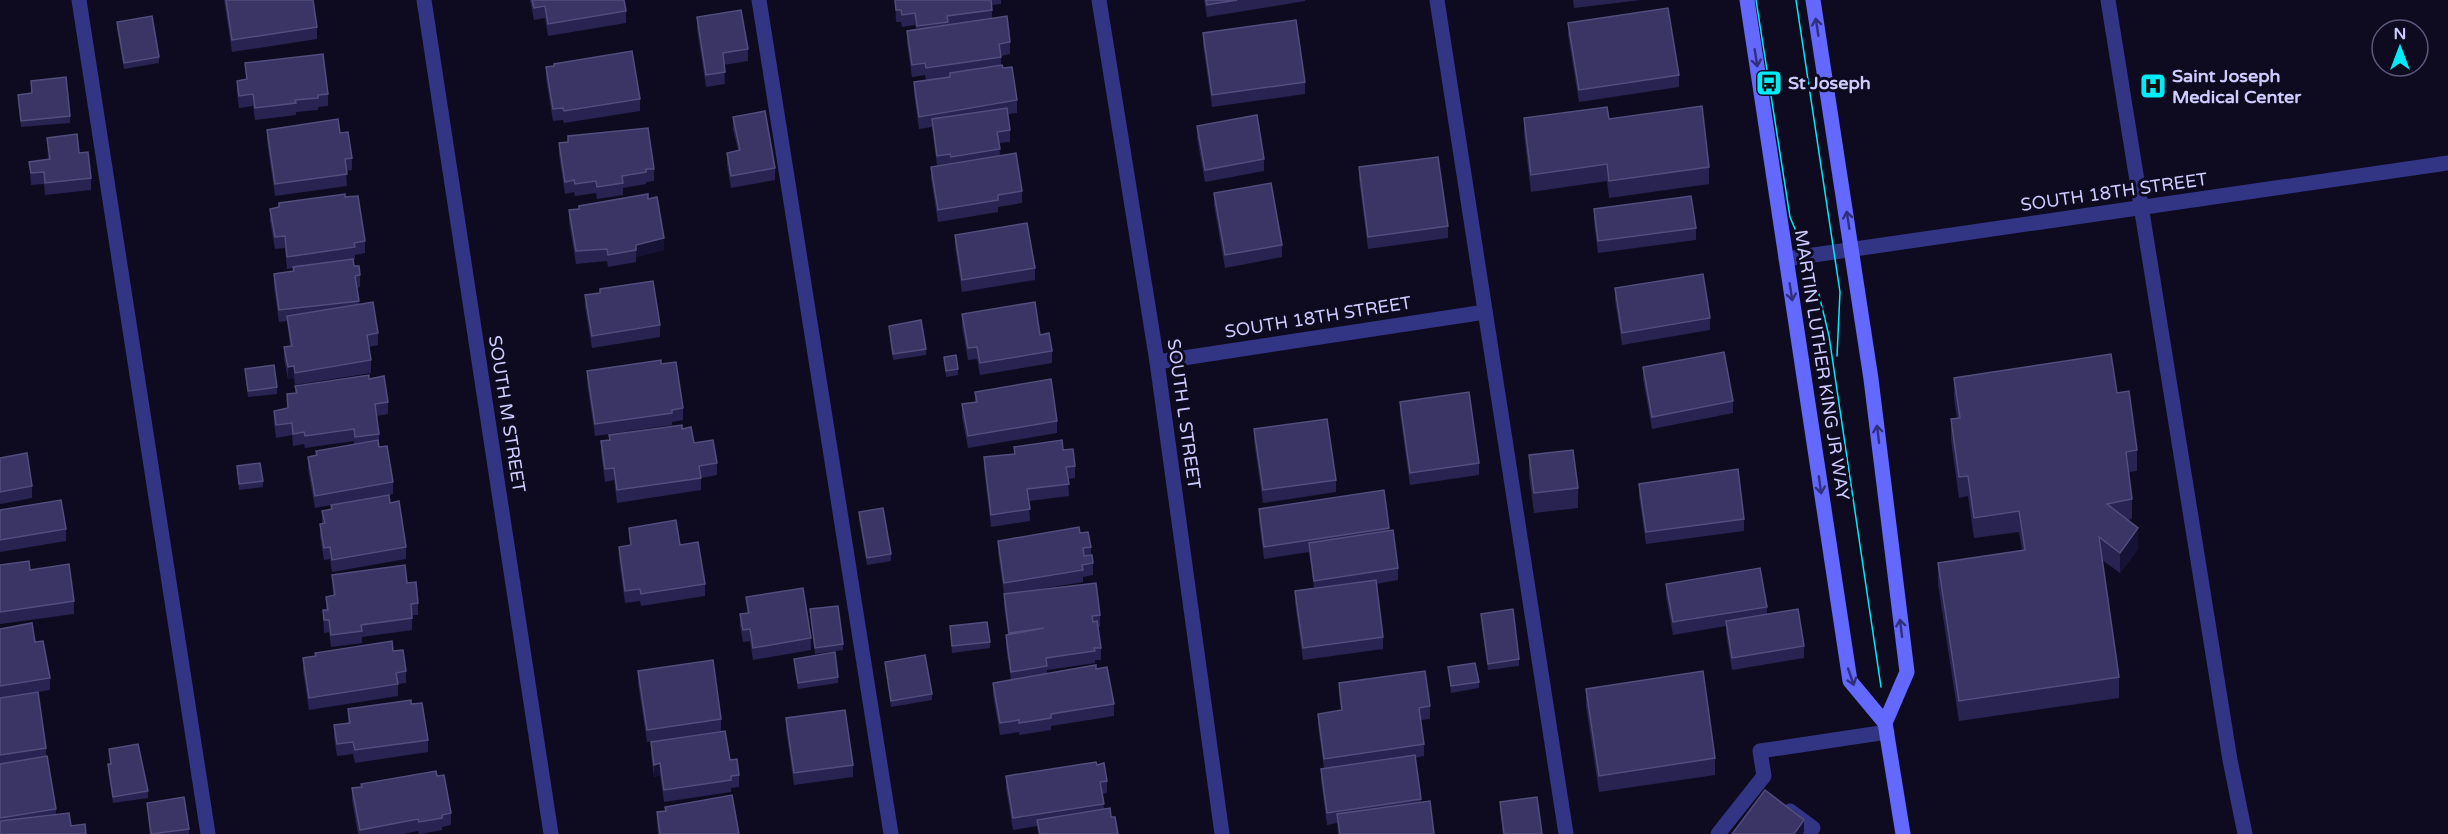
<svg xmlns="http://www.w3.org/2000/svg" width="2448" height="834" font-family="'Varela Round',sans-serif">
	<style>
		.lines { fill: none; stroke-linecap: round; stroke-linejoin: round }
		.service { stroke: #323484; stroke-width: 15 }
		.minor { stroke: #323484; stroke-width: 15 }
		.secondary { stroke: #6368ff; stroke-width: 15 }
		.tram { stroke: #00edf7; stroke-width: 1.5 }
		.wall { fill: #282351 }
		.shaded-wall { fill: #161236 }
		.building { fill: #3a3564; stroke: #514d7c; stroke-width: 1.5 }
		.oneway { stroke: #30307a }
		.labels { text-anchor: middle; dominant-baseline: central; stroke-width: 6; stroke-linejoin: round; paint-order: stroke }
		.poi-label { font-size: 18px; font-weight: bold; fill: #ceccff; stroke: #0e0b21; text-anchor: start }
		.street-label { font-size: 18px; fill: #ceccff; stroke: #0e0b21 }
	</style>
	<rect width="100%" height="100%" fill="#0e0b21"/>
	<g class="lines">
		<g class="service">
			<polyline points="79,0 208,834"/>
			<polyline points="759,0 891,834"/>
			<polyline points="1437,0 1566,834"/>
			<polyline points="2108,0 2230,760 2245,834"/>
			<polyline points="1790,811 1813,828 1808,834"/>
			<polyline points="1718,834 1764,776 1760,751 1887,732"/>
		</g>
		<g class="minor">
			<polyline points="424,0 551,834"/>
			<polyline points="1099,0 1157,362 1222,834"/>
			<polyline points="1786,259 2448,163"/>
			<polyline points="1157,362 1485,312"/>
		</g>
		<g class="secondary">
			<polyline points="1747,0 1850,681 1885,723 1903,834"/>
			<polyline points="1813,0 1871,379 1907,672 1885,723"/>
		</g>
		<g class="tram">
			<polyline points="1756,0 1790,217 1814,274 1829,336 1881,687"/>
			<polyline points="1796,0 1840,292 1837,356"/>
		</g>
	</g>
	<g class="wall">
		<polygon points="224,0 313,0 317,27 317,39 232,52"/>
		<polygon points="530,0 624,0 626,11 626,23 548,36 545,18 534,20"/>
		<polygon points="895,0 1001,0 1001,4 992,5 992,19 1010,42 1010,54 1001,56 1001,65 1017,100 1017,113 1008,114 1010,130 1010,142 999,143 1000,156 1022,191 1022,203 998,207 998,212 938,222 931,179 931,167 937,166 932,127 919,129 914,94 914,82 926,80 925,75 912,77 907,43 907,31 916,29 915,25 902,27 901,22 896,22"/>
		<polygon points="1204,0 1305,0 1305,1 1207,17"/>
		<polygon points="1573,0 1641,0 1574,8"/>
		<polygon points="697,17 748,49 748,61 724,65 725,84 706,87 697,29"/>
		<polygon points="117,22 159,57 159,63 124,69 117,29"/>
		<polygon points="1568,23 1679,75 1679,87 1579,102 1568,35"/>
		<polygon points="1203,33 1305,82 1305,94 1212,107 1203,45"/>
		<polygon points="245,63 328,94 328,106 318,107 318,110 296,112 296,115 255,120 253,106 239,108 237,93 237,81 246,80"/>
		<polygon points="546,67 640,99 640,111 564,123 563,120 553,121 546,79"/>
		<polygon points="31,81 70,116 70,123 21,127 18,95 31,93"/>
		<polygon points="733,117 775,168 775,180 731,188 727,165 727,153 738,150 733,129"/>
		<polygon points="1524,118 1609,119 1709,167 1709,184 1609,198 1607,181 1531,192 1524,135"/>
		<polygon points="1197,126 1264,159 1264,171 1205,182 1197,138"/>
		<polygon points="267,130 340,133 352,158 352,170 346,171 347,186 275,196 267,142"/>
		<polygon points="47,138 79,153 91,178 91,190 45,195 44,184 31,185 29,162 48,160"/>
		<polygon points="559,143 654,169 654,181 646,182 646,184 623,188 623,195 597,199 596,193 575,196 574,192 565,194 559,155"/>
		<polygon points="1359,167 1448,226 1448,238 1368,249 1359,179"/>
		<polygon points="1214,193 1282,245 1282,257 1225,268 1214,205"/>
		<polygon points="270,209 365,241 365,253 355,255 355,259 353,260 354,266 360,275 360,287 357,288 359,304 378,333 378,345 369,347 371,360 371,373 295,385 294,378 288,379 284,359 284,347 290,346 287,321 279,322 274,287 274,274 293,271 293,268 287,269 285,248 275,249 270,221"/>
		<polygon points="1594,209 1696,228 1696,240 1598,253 1594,222"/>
		<polygon points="569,210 664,250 636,257 636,262 608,267 607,261 576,264 569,222"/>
		<polygon points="955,235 1035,268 1035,280 962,292 955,247"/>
		<polygon points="1615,288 1710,318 1710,330 1622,345 1615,300"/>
		<polygon points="585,295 660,325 660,337 592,348 585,307"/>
		<polygon points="962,314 1040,335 1052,351 1052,363 980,375 977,359 968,360 962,326"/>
		<polygon points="889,326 926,349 926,355 893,360 889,332"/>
		<polygon points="944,357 958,369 958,375 946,377"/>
		<polygon points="661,364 683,408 683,420 672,422 672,425 595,436 587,383 587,371"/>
		<polygon points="1643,367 1733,401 1733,413 1652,429 1643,379"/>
		<polygon points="245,369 277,387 277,394 248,397"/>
		<polygon points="1954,378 2117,393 2137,450 2137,471 2129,472 2132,499 2132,519 2128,520 2138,549 2120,573 2102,560 2119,677 2119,698 1959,721 1938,584 1938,563 2022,550 2019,532 1974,538 1968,496 1959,498 1951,440 1951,419 1957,418 1954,398"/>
		<polygon points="369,379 388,402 388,414 376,416 379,434 379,446 393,482 393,494 389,495 390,503 406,547 406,559 332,572 330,559 324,560 320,536 320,524 322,524 322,511 331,510 331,505 315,508 308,469 308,457 316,455 316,451 354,445 354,441 305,448 304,444 293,446 292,435 276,438 274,423 274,411 287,408 287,394 295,393 295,386"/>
		<polygon points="975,392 1057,421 1057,433 968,448 962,417 962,404 975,402"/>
		<polygon points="1400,402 1479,463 1479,475 1410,485 1400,414"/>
		<polygon points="682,429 694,443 717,463 717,475 701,478 701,490 617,503 614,480 605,482 601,453 601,441 609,440 609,435"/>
		<polygon points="1254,429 1336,480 1336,492 1263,503 1254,441"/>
		<polygon points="1014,447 1063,450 1075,466 1075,478 1068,479 1069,496 1029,501 1030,521 991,527 984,469 984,457 1014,454"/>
		<polygon points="1529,455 1578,488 1578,508 1534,513 1529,475"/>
		<polygon points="0,458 32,486 32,498 0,504"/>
		<polygon points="237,466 263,481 263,487 239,490"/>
		<polygon points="1639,484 1744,519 1744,531 1646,544 1639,496"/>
		<polygon points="1384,490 1389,530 1398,568 1398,580 1376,584 1383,637 1383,649 1303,660 1295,603 1295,591 1314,588 1309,552 1264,559 1259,521 1259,509"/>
		<polygon points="0,510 66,529 66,541 0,552"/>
		<polygon points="859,512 891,554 891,561 867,565 859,519"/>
		<polygon points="629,528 680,545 705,584 705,596 641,606 640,601 625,603 619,559 619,547 630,546"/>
		<polygon points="1080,533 1091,547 1091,556 1093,563 1093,575 1083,577 1083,582 1022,592 1100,615 1100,627 1098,627 1101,648 1101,660 1095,660 1095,663 1047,670 1047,673 1096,669 1114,704 1114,716 1051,726 1051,730 1019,735 1019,732 1000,735 993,695 993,683 1011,680 1006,647 1006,635 1008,634 1004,606 1004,594 998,553 998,541"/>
		<polygon points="0,565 30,570 74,601 74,614 0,624"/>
		<polygon points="332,575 407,583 418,603 418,615 412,615 412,630 362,637 362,643 331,647 329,632 324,633 323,610 326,610 326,597 333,596"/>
		<polygon points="1666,584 1767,607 1767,614 1804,646 1804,658 1732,670 1726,633 1726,626 1673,635 1666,596"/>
		<polygon points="746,597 811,638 811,650 753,660 750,641 743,642 740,626 740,614 747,613"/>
		<polygon points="810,609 843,644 843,650 815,654"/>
		<polygon points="1481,614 1519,659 1519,666 1488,670 1481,620"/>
		<polygon points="950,626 990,642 990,648 952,653"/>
		<polygon points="0,629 35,642 50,678 50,690 18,695 46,748 46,756 56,809 56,814 71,826 0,834"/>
		<polygon points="393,651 406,671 406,683 398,684 398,696 309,710 303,670 303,658"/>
		<polygon points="794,659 838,677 838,683 798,689 794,665"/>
		<polygon points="885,662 932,694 932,700 891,707 885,668"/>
		<polygon points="1448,667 1479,682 1479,688 1451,693"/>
		<polygon points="638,671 721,719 721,731 647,742 638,683"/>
		<polygon points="1339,683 1430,706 1430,719 1420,720 1424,744 1424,756 1415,758 1421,802 1434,834 1338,834 1337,823 1327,825 1321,781 1321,769 1324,768 1318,726 1318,714 1341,710 1339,695"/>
		<polygon points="1586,689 1715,758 1715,775 1599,792 1586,706"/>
		<polygon points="411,704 428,740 428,752 355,763 353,754 337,756 334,737 334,725 348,724 348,709"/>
		<polygon points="786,718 853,765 853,777 794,785 786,730"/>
		<polygon points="651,742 730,760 739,775 739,787 731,788 731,792 664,802 660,775 654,777 651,754"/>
		<polygon points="109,749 148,791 148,798 113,803 108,771 108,764 110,764"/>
		<polygon points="1097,765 1107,781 1107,793 1102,794 1104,809 1111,817 1118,834 1038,834 1037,826 1013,830 1006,788 1006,776"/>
		<polygon points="437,776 451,813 451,825 442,827 442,830 421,834 419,834 418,831 403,834 358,834 352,800 352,788"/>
		<polygon points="1500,802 1542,834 1503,834 1500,809"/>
		<polygon points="147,803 189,829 189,834 150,834"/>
		<polygon points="657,812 739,834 658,834 657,824"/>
	</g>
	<g class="shaded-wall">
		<polygon points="664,238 664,250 636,257 636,245"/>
		<polygon points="294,366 294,378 288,379 288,367"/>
		<polygon points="2138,528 2138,549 2120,573 2120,553"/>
		<polygon points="660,763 660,775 654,777 654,765"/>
		<polygon points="1804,820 1804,832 1803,834 1794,834"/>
	</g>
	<g class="building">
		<polygon points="226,0 313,0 317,27 232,40"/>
		<polygon points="532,0 624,0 626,11 548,24 545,6 534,8"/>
		<polygon points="895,0 991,0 992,10 947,16 948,22 917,26 915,13 902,15 901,10 896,10"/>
		<polygon points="1206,0 1237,0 1207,5"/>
		<polygon points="1668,8 1679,75 1579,90 1568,23"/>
		<polygon points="741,10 748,49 723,53 725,72 706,75 697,17"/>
		<polygon points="152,16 159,57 124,63 117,22"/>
		<polygon points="1007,16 1010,42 999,44 1001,57 926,68 925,63 912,65 907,31"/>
		<polygon points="1296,20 1305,82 1212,95 1203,33"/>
		<polygon points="632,51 640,99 564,111 563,108 553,109 546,67 554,66 554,64"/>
		<polygon points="323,54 328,94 318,95 318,98 295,100 296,103 255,108 253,94 239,96 237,81 247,79 245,63"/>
		<polygon points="1002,65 1003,68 1012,67 1017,100 919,117 914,82 950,77 950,73"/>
		<polygon points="66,77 70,116 21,121 18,95 32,93 31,81"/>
		<polygon points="1702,106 1709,167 1609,181 1607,164 1531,175 1524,118 1607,107 1609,119"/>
		<polygon points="1007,108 1010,130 997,132 1000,149 951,157 950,154 937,156 932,119"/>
		<polygon points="765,111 775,168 731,176 727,153 740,150 733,117"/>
		<polygon points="1257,115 1264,159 1205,170 1197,126"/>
		<polygon points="338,119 340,133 348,132 352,158 345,159 347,174 275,184 267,130"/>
		<polygon points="648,128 654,169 646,169 646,172 622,176 623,183 597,187 596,181 575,184 574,180 565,182 559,143 568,142 568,136"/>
		<polygon points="77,134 79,153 88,152 91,178 45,183 44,172 31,173 29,162 50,159 47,138"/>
		<polygon points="1016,153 1022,191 998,195 998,200 938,210 931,167"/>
		<polygon points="1438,157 1448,226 1368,237 1359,167"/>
		<polygon points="1271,183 1282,245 1225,255 1214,193"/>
		<polygon points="345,194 345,197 358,196 365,241 354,243 355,247 287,257 285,236 275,237 270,209 279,207 279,203"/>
		<polygon points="648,194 648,199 657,197 664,238 636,245 636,250 608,255 607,249 576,251 569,210 579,209 579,206"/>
		<polygon points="1691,196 1696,228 1598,241 1594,209"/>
		<polygon points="1027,223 1035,268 962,280 955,235"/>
		<polygon points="353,259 354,266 359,266 360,275 355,276 359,301 279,310 274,274 294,271 293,267"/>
		<polygon points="1703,274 1710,318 1622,333 1615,288"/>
		<polygon points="653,281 660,325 592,336 585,295 600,293 600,289"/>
		<polygon points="373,302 378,333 367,335 371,360 295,373 294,366 288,367 284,347 292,346 287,316"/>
		<polygon points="1035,302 1040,335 1049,333 1052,351 980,363 977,347 968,348 962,314"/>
		<polygon points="921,320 926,349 893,354 889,326"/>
		<polygon points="1724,352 1733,401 1652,417 1643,367"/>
		<polygon points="2111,354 2117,393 2129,391 2137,450 2126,452 2132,499 2107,504 2138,528 2120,553 2099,537 2119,677 1959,701 1938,563 2025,550 2019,511 1974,518 1968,476 1959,477 1951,419 1960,418 1954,378"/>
		<polygon points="956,355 958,369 946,371 944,357"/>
		<polygon points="661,360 661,364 676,362 683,408 672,410 672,413 595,424 587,371"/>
		<polygon points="274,365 277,387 248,391 245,369"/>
		<polygon points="369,375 369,379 384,376 388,402 375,404 379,434 355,437 354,429 305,436 304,432 293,434 292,423 276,425 274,411 288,408 287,394 297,393 295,386"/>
		<polygon points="1051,379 1057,421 968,436 962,404 977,402 975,392"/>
		<polygon points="1469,392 1479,463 1410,473 1400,402"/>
		<polygon points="1327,419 1336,480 1263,490 1254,429"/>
		<polygon points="682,425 682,429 691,427 694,443 713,440 717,463 699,466 701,478 617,490 614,468 605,469 601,441 610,440 609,435"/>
		<polygon points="378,440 379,447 387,446 393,482 315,496 308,457 317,455 316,451"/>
		<polygon points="1062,440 1063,450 1073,449 1075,466 1066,467 1069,484 1027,489 1030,509 991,515 984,457 1015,454 1014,447"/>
		<polygon points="1573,450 1578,488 1534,493 1529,455"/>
		<polygon points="27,453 32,486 0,492 0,458"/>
		<polygon points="260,463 263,481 239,484 237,466"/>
		<polygon points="1738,469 1744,519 1646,532 1639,484"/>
		<polygon points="1384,490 1389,528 1264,547 1259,509"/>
		<polygon points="389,495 390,503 399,501 406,547 332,560 330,547 324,548 320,524 325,523 322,511 332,509 331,505"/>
		<polygon points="61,500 66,529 0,540 0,510"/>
		<polygon points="883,508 891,554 867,558 859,512"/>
		<polygon points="676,520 680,545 698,542 705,584 641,594 640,589 625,591 619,547 631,545 629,528"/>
		<polygon points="1079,527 1080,533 1088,532 1091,547 1083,548 1084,556 1092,555 1093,563 1082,565 1083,570 1004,583 998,541"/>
		<polygon points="1393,530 1398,568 1314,581 1309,543"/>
		<polygon points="29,561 30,570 69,564 74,601 0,612 0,565"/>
		<polygon points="405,565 407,583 416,582 418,603 411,604 412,618 361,625 362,631 331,635 329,620 324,620 323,610 328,610 326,597 335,595 332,575"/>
		<polygon points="1760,568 1767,607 1673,622 1666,584"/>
		<polygon points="1376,580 1383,637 1303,648 1295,591"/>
		<polygon points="1096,583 1100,615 1092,616 1093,622 1097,621 1101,648 1094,648 1095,651 1046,658 1047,666 1011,672 1006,635 1044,628 1009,633 1004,594"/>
		<polygon points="803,588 811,638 753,648 750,629 743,630 740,614 749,613 746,597"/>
		<polygon points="838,606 843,644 815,648 810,609"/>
		<polygon points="1513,609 1519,659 1488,664 1481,614"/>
		<polygon points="1798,609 1804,646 1732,658 1726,621"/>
		<polygon points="987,622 990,642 952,646 950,626"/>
		<polygon points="32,623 35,642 43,641 50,678 0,686 0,629"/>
		<polygon points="392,641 393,651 403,650 406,671 396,673 398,684 309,698 303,658 316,656 315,653"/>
		<polygon points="835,652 838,677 798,683 794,659"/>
		<polygon points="925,655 932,694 891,701 885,662"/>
		<polygon points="713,660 721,719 647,730 638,671"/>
		<polygon points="1475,663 1479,682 1451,686 1448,667"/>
		<polygon points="1096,665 1096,669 1107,667 1114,704 1051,714 1051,718 1019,723 1019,720 1000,723 993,683"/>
		<polygon points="1425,671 1430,706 1419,708 1424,744 1324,759 1318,714 1342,710 1339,683"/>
		<polygon points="1703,671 1715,758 1599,776 1586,689"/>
		<polygon points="38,692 46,748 0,755 0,698"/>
		<polygon points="411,700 411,704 422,703 428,740 355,750 353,742 337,744 334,725 350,723 348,709"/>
		<polygon points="845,710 853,765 794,773 786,718"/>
		<polygon points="725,731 730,760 737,759 739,775 731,776 731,780 664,790 660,763 654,765 651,742"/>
		<polygon points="138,744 148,791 113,797 108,764 111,764 109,749"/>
		<polygon points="1415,755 1421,799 1327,813 1321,769"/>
		<polygon points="47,756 56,809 0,818 0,764"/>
		<polygon points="1096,762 1097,765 1104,763 1107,781 1100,782 1104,804 1013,818 1006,776"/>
		<polygon points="436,771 437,776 444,775 451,813 442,815 442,818 419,822 418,819 360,830 352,788 362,787 361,784"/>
		<polygon points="1765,790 1804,820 1794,834 1732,834"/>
		<polygon points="732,795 739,834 660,834 657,812 666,811 665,807"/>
		<polygon points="184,797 189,829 151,834 147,803"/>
		<polygon points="1537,797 1542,834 1504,834 1500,802"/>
		<polygon points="1430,801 1434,834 1340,834 1337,814"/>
		<polygon points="1110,808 1111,817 1115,817 1118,834 1040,834 1037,820"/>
		<polygon points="69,813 71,826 85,824 86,834 0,834 0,821"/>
	</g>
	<defs><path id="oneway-shaft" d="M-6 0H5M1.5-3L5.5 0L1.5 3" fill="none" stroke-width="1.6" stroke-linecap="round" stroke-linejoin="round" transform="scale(1.5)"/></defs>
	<g class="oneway">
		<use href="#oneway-shaft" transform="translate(1817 27) rotate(-99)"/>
		<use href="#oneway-shaft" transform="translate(1756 58) rotate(81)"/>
		<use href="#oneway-shaft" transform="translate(1848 220) rotate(-99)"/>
		<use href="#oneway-shaft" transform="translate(1791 292) rotate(81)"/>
		<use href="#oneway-shaft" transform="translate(1878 434) rotate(-97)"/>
		<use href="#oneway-shaft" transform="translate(1820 485) rotate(82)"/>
		<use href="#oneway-shaft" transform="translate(1901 628) rotate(-97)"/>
		<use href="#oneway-shaft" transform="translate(1851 677) rotate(71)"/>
	</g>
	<defs>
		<symbol id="bus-square" viewBox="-11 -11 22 22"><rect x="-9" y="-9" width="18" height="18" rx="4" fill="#00edf7" stroke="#0e0b21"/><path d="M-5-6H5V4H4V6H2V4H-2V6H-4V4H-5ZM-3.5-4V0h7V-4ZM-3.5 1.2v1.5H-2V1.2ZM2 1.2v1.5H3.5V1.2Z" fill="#111"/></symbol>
		<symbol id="hospital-square" viewBox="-11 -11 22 22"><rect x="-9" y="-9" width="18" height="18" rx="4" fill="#00edf7" stroke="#0e0b21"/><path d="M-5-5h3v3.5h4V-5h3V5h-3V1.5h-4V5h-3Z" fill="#111"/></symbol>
	</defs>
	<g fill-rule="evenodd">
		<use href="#bus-square" x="1754" y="68" width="30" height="30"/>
		<use href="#hospital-square" x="2138" y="71" width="30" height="30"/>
	</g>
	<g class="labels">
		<g class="poi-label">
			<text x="2172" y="76">Saint Joseph<tspan x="2172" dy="21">Medical Center</tspan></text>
			<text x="1788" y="83">St Joseph</text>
		</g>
		<g class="street-label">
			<text transform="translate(2114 192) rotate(-8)">SOUTH 18TH STREET</text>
			<text transform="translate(1318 317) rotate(-9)">SOUTH 18TH STREET</text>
			<text transform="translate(1822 365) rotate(81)">MARTIN LUTHER KING JR WAY</text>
			<text transform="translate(507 414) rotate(81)">SOUTH M STREET</text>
			<text transform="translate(1184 414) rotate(82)">SOUTH L STREET</text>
		</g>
	</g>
	<g transform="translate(2400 48)"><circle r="28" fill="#0e0b21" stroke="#5b587a" stroke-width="1.5"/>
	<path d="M0-4.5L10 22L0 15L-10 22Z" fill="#00edf7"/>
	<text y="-9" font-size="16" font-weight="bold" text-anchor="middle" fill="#ceccff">N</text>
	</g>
</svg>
